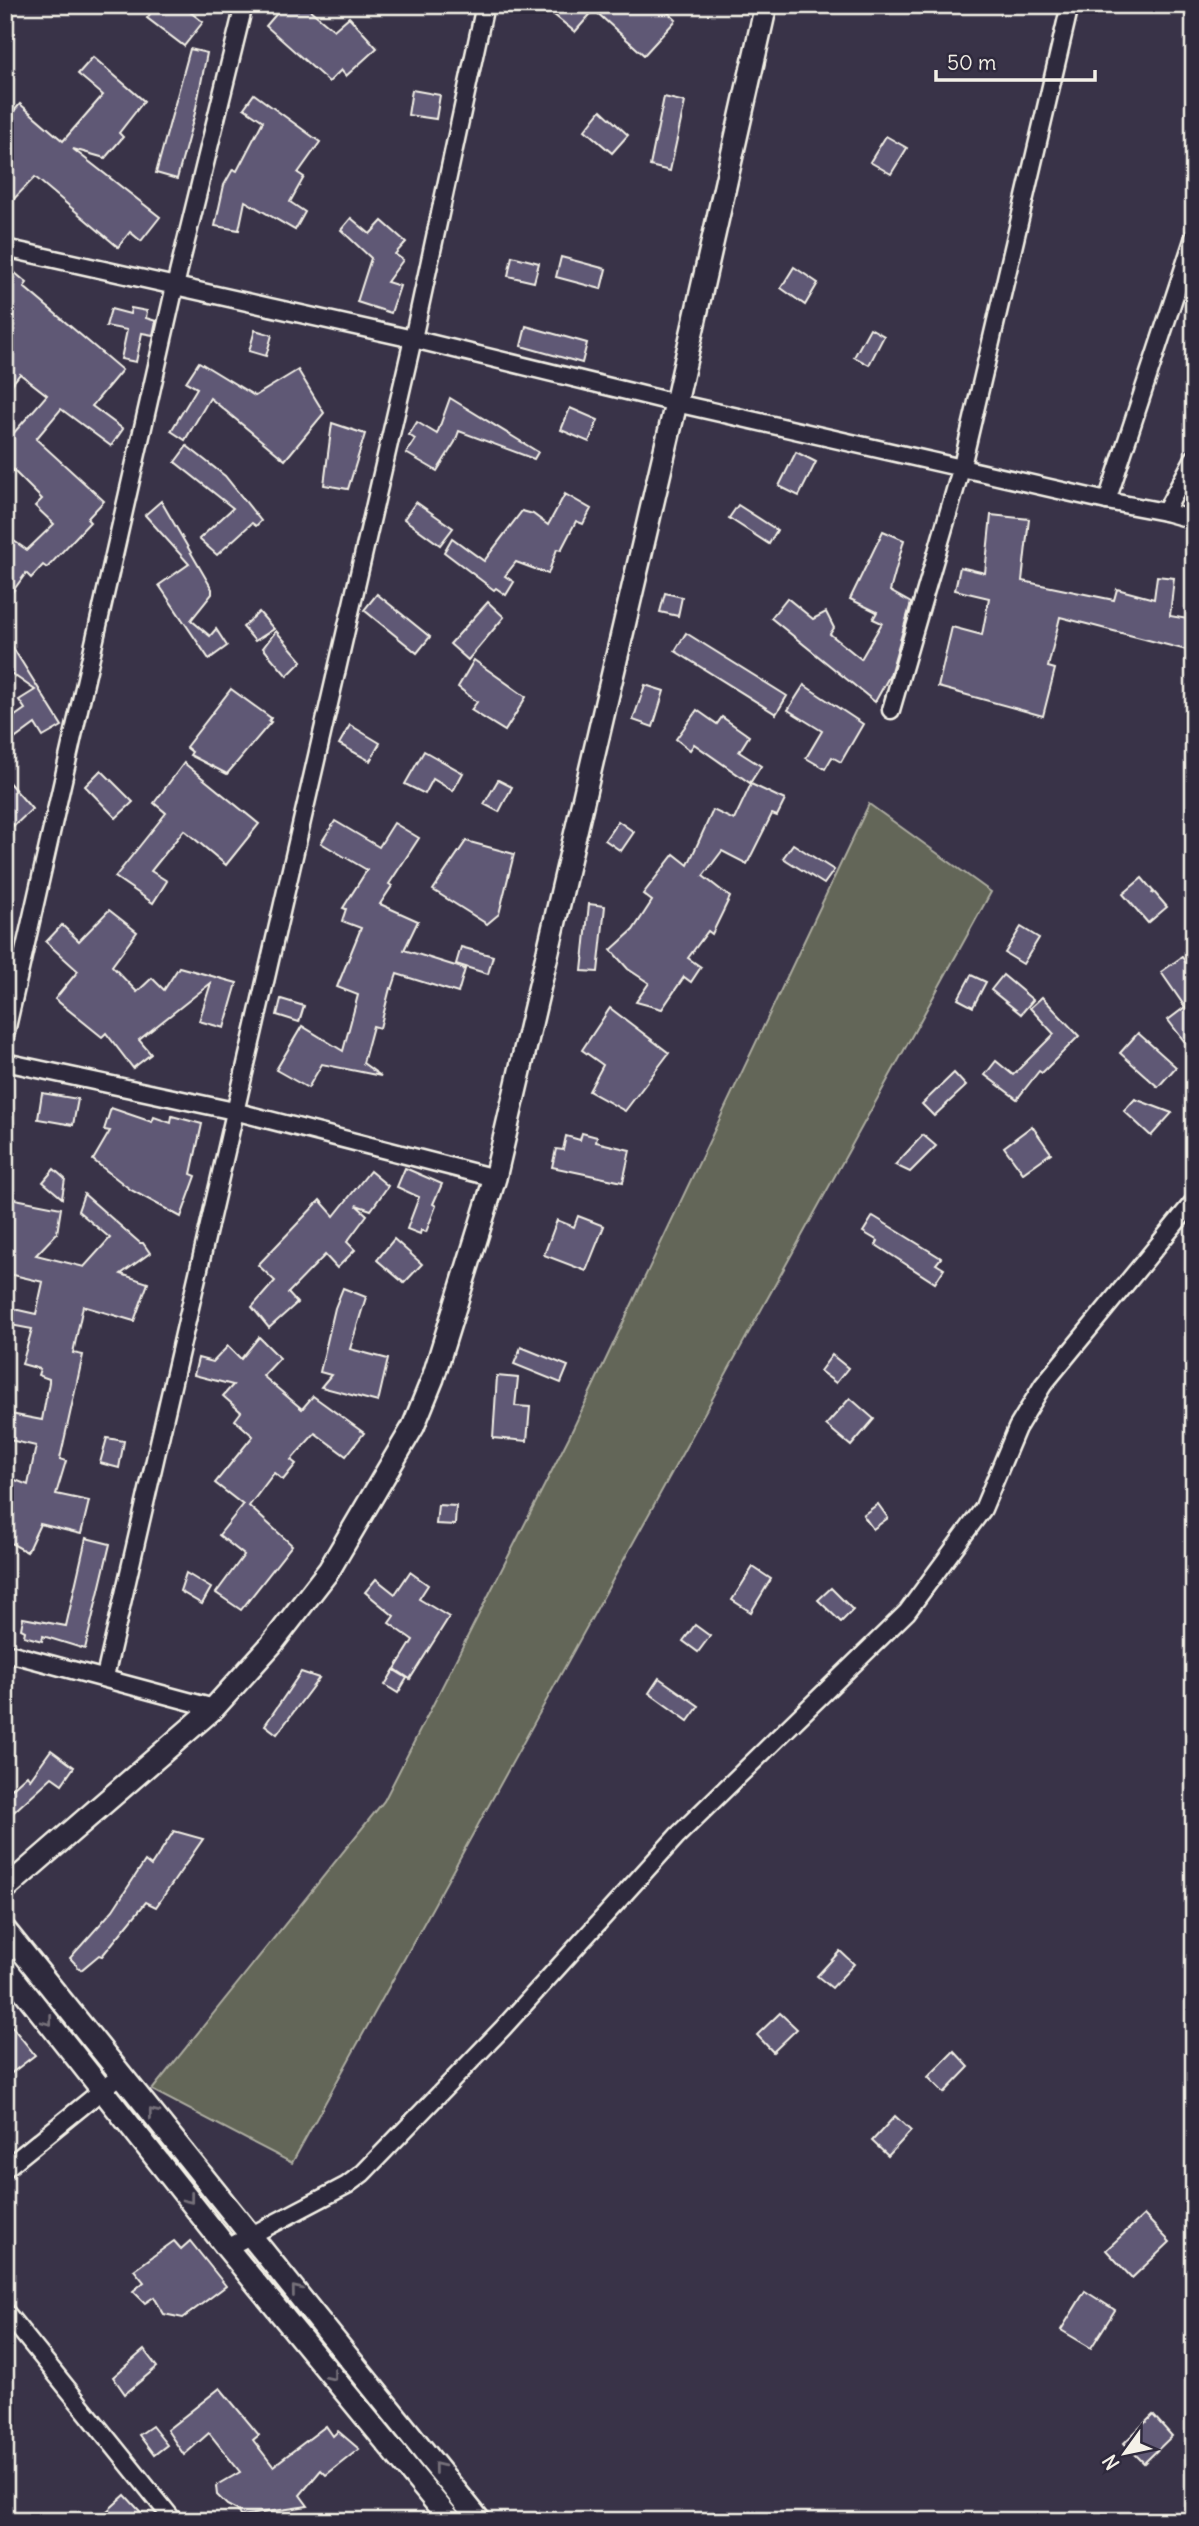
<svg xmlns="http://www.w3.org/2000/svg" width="1199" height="2526" font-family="Delius,sans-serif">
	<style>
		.green { fill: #646658; stroke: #acaca0; stroke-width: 2 }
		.building { fill: #5f5875; stroke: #f4f1e8; stroke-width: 2 }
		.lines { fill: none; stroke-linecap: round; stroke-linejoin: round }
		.minor-casing { stroke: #f4f1e8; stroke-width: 21 }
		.tertiary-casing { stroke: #f4f1e8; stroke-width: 26 }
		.minor { stroke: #2f2a3d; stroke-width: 16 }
		.tertiary { stroke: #2f2a3d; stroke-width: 21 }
		.oneway { stroke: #747079 }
	</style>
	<rect width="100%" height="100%" fill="#393348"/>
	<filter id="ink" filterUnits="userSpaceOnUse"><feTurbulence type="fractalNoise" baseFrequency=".0143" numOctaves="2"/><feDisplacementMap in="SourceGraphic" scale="14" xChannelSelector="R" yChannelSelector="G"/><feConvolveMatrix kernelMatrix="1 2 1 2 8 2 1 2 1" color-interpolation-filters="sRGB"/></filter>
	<g filter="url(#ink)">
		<polygon class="green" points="869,804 991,892 292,2163 152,2090 384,1801 570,1435"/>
		<g class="building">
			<polygon points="157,5 181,5 203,22 184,46 147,18"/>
			<polygon points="284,5 304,5 334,30 349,17 377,48 346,76 341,70 329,82 266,26"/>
			<polygon points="542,5 660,5 676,20 644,55 594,10 575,32"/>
			<polygon points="190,49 207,53 195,113 177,179 156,173"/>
			<polygon points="93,57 144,101 119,133 123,137 105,158 73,149 160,217 141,241 130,232 118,247 35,177 5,208 5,121 20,104 63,141 103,95 78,74"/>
			<polygon points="412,90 440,95 436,119 408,115"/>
			<polygon points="254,94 320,142 298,173 304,177 290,202 305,212 295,230 245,201 239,230 215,226 224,185 233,169 237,171 263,121 244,108"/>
			<polygon points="664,97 685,102 670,171 650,166"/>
			<polygon points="601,110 628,135 612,153 585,130"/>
			<polygon points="886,136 907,148 891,174 870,162"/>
			<polygon points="351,218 370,234 382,221 406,242 395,254 403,260 387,282 400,286 391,313 357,302 371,258 341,230"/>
			<polygon points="512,256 539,263 534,282 508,276"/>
			<polygon points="561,257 606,269 601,289 556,277"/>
			<polygon points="794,267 818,283 805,305 781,288"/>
			<polygon points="5,272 10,276 14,272 27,283 24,287 122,370 92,406 123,429 111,446 61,409 36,439 104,501 87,519 90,522 47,568 43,565 31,578 26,573 5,602 5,553 14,541 27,550 54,524 35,506 42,499 5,462 5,443 47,395 20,374 5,393"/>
			<polygon points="131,308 147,311 146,318 156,321 153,335 142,333 136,362 121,359 127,330 106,326 111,309 130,314"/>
			<polygon points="526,326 587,343 582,363 521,346"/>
			<polygon points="870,328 884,336 869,365 854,357"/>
			<polygon points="255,330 272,335 266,356 249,351"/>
			<polygon points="199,362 255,396 298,370 324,413 285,460 210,398 185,440 171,431 197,388 186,382"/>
			<polygon points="450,398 538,452 534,459 459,431 455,442 437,471 406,453 415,439 409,435 417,422 437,434"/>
			<polygon points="570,408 598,420 589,442 561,430"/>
			<polygon points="332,423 365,434 348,489 324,485"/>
			<polygon points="187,446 225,476 261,521 256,526 252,523 217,555 199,539 233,508 175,462"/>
			<polygon points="796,452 816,462 799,496 779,486"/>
			<polygon points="565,494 591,509 583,524 576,521 561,550 557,549 548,574 516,562 505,576 514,582 506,595 496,588 494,590 444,552 452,538 484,561 522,511 533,514 548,525"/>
			<polygon points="161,501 212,589 212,594 191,620 210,636 216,629 227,646 209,659 159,585 189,564 145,515"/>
			<polygon points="416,502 453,528 440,545 404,519"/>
			<polygon points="738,505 777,530 769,544 729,518"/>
			<polygon points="991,515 1029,519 1022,581 1114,600 1117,589 1154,599 1157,576 1174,578 1170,616 1194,620 1194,652 1060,617 1048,667 1055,669 1043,716 938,687 952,627 982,635 989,598 955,590 960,567 985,573"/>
			<polygon points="883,531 904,540 890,591 911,603 890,675 875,702 771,618 787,598 813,619 826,612 834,628 830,634 861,659 882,623 873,619 877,612 850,599"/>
			<polygon points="665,593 682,597 678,616 660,612"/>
			<polygon points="377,594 430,637 417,653 364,610"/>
			<polygon points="488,602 504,617 468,660 450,644"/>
			<polygon points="259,612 274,629 255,641 243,627"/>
			<polygon points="276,631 302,661 287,676 263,648"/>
			<polygon points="686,633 787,696 776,714 675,651"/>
			<polygon points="5,635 62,726 43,737 35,724 5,746 5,723 25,709 19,700 35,690 5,669"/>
			<polygon points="474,660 526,697 505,731 471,710 477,702 458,687"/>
			<polygon points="645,685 664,691 653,727 633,720"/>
			<polygon points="804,685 863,724 841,762 832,757 825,769 806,758 822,731 788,710"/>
			<polygon points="231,689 271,718 269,721 271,722 227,774 190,755 192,752 186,747"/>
			<polygon points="697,710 717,724 722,717 749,736 739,752 761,766 750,783 694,744 690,750 676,739"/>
			<polygon points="350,725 380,743 370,761 339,744"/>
			<polygon points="424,751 463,773 453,791 433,779 425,794 405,784"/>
			<polygon points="184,763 259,824 226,865 184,830 151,871 167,881 153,903 115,877 166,813 154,803"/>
			<polygon points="101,770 133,802 116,818 85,786"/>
			<polygon points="5,778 32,809 14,826 5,817"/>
			<polygon points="498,780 512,787 499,812 484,804"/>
			<polygon points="751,784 785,800 777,816 772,814 747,864 722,851 703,876 730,897 712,934 708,931 688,958 701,967 691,982 684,977 662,1009 636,1002 649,983 628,969 611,950 633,930 652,901 643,894 674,854 688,865 713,810 734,820"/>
			<polygon points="335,821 379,847 394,823 419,838 389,884 392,886 380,904 418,921 404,950 465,969 458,993 397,974 392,989 390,988 380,1028 373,1026 363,1063 381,1076 322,1064 308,1088 276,1070 302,1026 343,1051 358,995 337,987 361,928 342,921 346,909 343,908 367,870 321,843"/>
			<polygon points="618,821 634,832 621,851 605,840"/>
			<polygon points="466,841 514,854 499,914 487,924 433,890"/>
			<polygon points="793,844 834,870 824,884 783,858"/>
			<polygon points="1142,878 1153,891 1152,894 1154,892 1167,907 1148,923 1123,894"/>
			<polygon points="589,904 605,906 598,972 582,971"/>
			<polygon points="109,910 137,932 112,966 137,992 152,978 164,990 179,967 237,983 224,1028 199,1021 211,983 139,1040 151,1054 133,1068 106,1033 102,1037 55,999 78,971 46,942 62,925 79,941"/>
			<polygon points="1021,927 1039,938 1023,964 1005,953"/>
			<polygon points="461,947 493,956 488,974 456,964"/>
			<polygon points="1182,957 1194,974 1194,1054 1168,1020 1185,1007 1161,972"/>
			<polygon points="971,975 986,982 973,1007 958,999"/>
			<polygon points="1003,975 1033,1000 1021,1014 991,990"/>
			<polygon points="1042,997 1079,1036 1042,1073 1039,1071 1017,1099 985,1075 996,1061 1013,1075 1054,1034 1030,1008"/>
			<polygon points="281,999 304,1006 299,1022 277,1015"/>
			<polygon points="610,1008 669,1053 625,1111 589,1091 603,1065 582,1050"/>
			<polygon points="1138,1033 1176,1067 1158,1087 1120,1053"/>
			<polygon points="954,1073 966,1086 934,1116 922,1104"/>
			<polygon points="42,1093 78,1099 73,1125 38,1119"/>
			<polygon points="1135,1099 1172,1113 1151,1136 1124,1111"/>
			<polygon points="111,1108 152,1122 154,1117 171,1123 172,1116 202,1124 191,1174 196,1176 181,1217 131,1190 93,1160 110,1131 104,1130"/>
			<polygon points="1032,1126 1051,1153 1023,1173 1004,1147"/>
			<polygon points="582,1133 597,1137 596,1142 630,1150 623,1182 552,1167 556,1149 563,1150 566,1136 580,1140"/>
			<polygon points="923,1135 936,1146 910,1172 895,1165"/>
			<polygon points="405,1168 442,1184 433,1204 436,1206 426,1232 421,1230 420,1234 407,1229 419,1197 397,1187"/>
			<polygon points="54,1169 65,1179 62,1198 43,1182"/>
			<polygon points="370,1171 388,1186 371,1210 356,1205 367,1215 347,1242 355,1250 337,1268 325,1255 288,1293 297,1303 269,1328 252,1307 275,1281 258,1265 320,1200 334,1216"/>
			<polygon points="84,1194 140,1243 143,1243 150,1253 121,1274 148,1283 134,1321 83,1306 73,1353 83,1355 60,1459 66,1461 56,1494 89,1501 81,1534 40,1524 27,1552 5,1540 5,1476 28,1485 36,1446 5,1439 5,1413 42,1420 49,1382 49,1379 38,1375 40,1369 22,1364 32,1329 5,1324 5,1307 36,1314 43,1282 5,1273 5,1197 61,1208 57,1233 36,1255 84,1267 110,1238 78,1211"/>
			<polygon points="578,1216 604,1226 586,1271 544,1255 557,1220 574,1227"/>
			<polygon points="873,1216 941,1258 936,1264 944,1269 935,1283 876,1245 878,1241 863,1232"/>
			<polygon points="394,1239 422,1264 404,1283 377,1260"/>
			<polygon points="343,1288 366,1297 350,1349 388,1359 378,1402 321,1387 331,1375 320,1372 335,1308"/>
			<polygon points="259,1337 280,1358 263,1376 302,1409 313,1396 364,1433 346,1456 315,1433 291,1460 296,1464 283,1480 274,1473 249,1506 292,1545 241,1610 216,1593 244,1555 219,1535 243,1505 215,1483 253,1436 235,1420 241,1412 223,1396 233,1385 194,1375 198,1358 213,1362 228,1346 241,1359"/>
			<polygon points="521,1347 568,1366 561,1383 514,1364"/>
			<polygon points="832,1355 848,1368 836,1383 820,1371"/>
			<polygon points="497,1376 518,1378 515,1406 530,1407 527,1441 493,1438"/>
			<polygon points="850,1398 874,1419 851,1446 826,1425"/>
			<polygon points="107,1438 124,1441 119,1468 100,1463"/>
			<polygon points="878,1504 888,1518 873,1529 863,1515"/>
			<polygon points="438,1505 456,1506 455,1525 436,1524"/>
			<polygon points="86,1538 110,1544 85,1649 43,1636 42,1641 24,1636 25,1631 21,1629 23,1618 66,1626"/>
			<polygon points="753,1567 771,1579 751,1612 732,1600"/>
			<polygon points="410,1572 428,1585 419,1599 449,1617 410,1679 395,1669 413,1640 389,1623 394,1616 365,1592 376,1579 395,1594"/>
			<polygon points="186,1573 211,1588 202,1604 180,1591"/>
			<polygon points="831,1588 853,1610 841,1622 818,1600"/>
			<polygon points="695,1625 710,1636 698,1652 683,1641"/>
			<polygon points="394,1670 407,1678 398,1693 385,1685"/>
			<polygon points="301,1672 319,1678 277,1734 265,1725"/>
			<polygon points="659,1678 699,1706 688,1721 649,1693"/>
			<polygon points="51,1750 74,1767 62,1784 52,1777 5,1820 5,1795 27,1775 30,1779"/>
			<polygon points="174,1831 203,1839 156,1907 146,1902 102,1956 99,1955 81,1970 70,1958 113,1910 145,1861 151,1866"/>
			<polygon points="840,1951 854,1964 832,1988 817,1976"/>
			<polygon points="780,2013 797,2029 773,2052 757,2035"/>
			<polygon points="5,2018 35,2055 5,2078"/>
			<polygon points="954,2051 969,2067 944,2093 928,2077"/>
			<polygon points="895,2116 911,2131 888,2156 872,2141"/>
			<polygon points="1144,2215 1170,2242 1132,2278 1106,2250"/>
			<polygon points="174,2241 181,2249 190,2241 226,2286 183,2318 164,2314 154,2297 145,2303 133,2291 144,2282 134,2270"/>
			<polygon points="1085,2291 1115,2310 1091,2348 1061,2330"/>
			<polygon points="144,2350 157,2367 125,2394 113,2377"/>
			<polygon points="220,2388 259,2435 253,2440 273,2466 326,2426 333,2436 338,2431 359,2449 326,2475 321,2470 300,2495 308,2506 240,2516 237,2510 227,2505 217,2495 216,2486 240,2472 209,2433 184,2455 167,2430"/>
			<polygon points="1153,2415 1172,2436 1144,2463 1124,2443"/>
			<polygon points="152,2426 167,2445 154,2455 139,2435"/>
			<polygon points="125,2495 149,2521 96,2521"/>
		</g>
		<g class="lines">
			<defs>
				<g id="minor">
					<polyline points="5,248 413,339 676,403 1107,501 1165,512 1194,520"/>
					<polyline points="1107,501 1194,237"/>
					<polyline points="1165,512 1194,458"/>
					<polyline points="891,710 962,466 1070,5"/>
					<polyline points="5,1036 175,286 244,5"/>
					<polyline points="5,1062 234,1111 495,1178"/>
					<polyline points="5,1652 214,1708"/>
					<polyline points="105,1677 413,339 485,5"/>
					<polyline points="5,2169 122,2074"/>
					<polyline points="227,2248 347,2185 363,2173 503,2028 677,1836 907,1612 983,1509 1017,1428 1043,1385 1194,1201"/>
					<polyline points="5,2311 174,2521"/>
				</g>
				<g id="tertiary">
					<polyline points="5,1889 214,1708 271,1645 329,1570 413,1427 433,1378 495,1178 676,403 766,5"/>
					<polyline points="5,1930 480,2521"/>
					<polyline points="5,1967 227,2248 451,2521"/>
				</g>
			</defs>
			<use href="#minor" class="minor-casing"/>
			<use href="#tertiary" class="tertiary-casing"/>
			<use href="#minor" class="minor"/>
			<use href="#tertiary" class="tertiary"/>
		</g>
		<defs><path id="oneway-chevron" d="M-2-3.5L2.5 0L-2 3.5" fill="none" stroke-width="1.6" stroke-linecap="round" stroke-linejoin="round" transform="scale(1.75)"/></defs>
		<g class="oneway">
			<use href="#oneway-chevron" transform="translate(48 2021) rotate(52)"/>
			<use href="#oneway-chevron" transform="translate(153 2113) rotate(-129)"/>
			<use href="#oneway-chevron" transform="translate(189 2199) rotate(52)"/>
			<use href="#oneway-chevron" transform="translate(296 2290) rotate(-129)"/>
			<use href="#oneway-chevron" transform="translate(332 2376) rotate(51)"/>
			<use href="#oneway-chevron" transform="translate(438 2467) rotate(-129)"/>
		</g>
	</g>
	<rect width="1199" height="2526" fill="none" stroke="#2f2a3d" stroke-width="28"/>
	<rect x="14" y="14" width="1171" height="2498" fill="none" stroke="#f4f1e8" stroke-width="2.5" filter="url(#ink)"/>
	<g transform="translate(1125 2453) rotate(237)" stroke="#2f2a3d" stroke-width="5" paint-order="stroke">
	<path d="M0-5L12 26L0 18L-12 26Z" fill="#f4f1e8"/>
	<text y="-10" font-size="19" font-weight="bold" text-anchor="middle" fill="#f4f1e8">N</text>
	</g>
	<path d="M936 70v10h159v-10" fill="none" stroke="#f4f1e8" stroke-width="3.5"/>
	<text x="947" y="70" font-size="21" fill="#f4f1e8" stroke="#2f2a3d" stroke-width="5" paint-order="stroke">50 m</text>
</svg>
